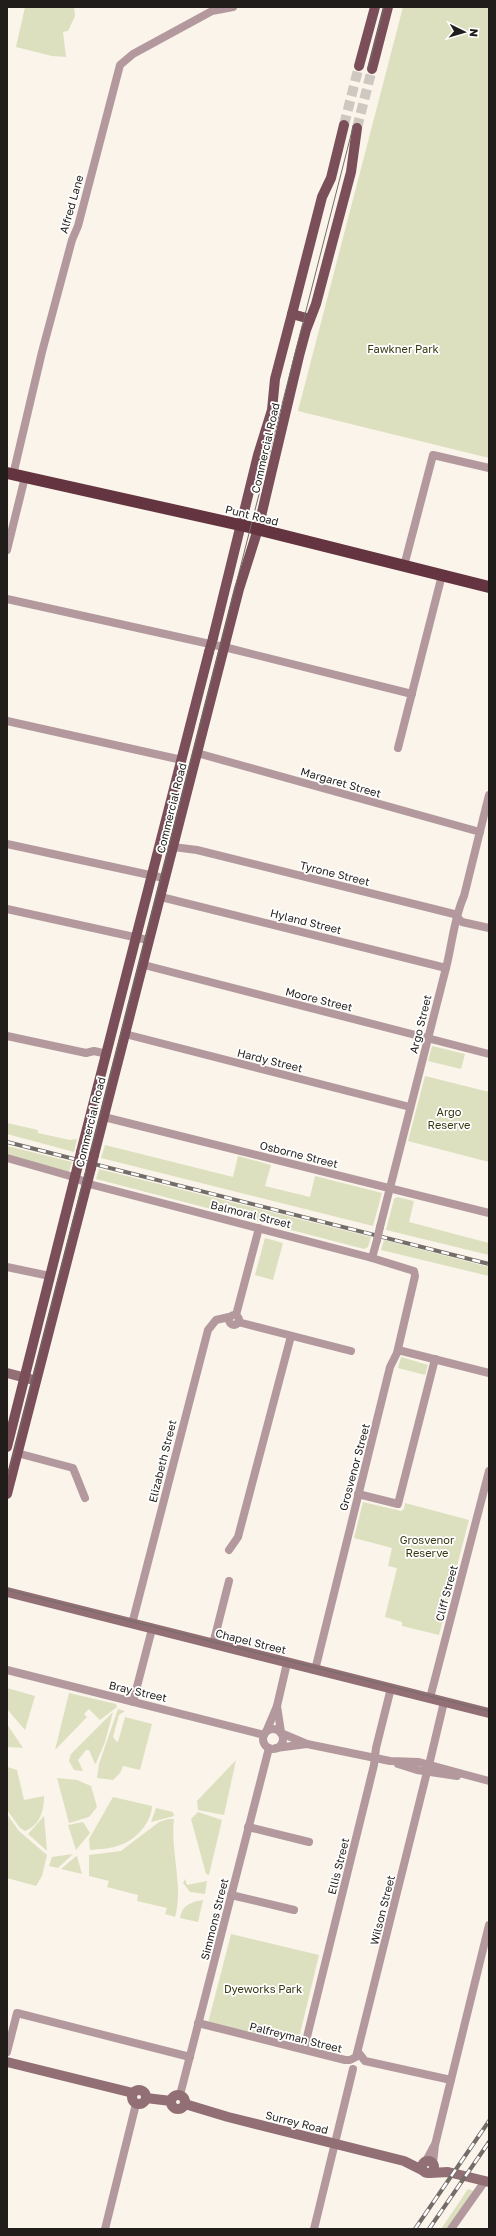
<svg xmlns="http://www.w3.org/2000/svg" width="496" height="2236" font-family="'Golos Text',sans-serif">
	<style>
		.green { fill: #dde0bf }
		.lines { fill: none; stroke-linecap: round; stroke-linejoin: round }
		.primary-tunnel { stroke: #cec9c0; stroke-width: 10; stroke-dasharray: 10 5; stroke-linecap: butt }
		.street { stroke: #b3999e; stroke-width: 8 }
		.secondary { stroke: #926e75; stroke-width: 10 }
		.primary { stroke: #7a4f59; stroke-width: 10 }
		.highway { stroke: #643440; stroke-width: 12 }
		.tram { stroke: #726d68; stroke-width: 1 }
		.rail-casing { stroke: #726d68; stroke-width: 4 }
		.rail { stroke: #fff; stroke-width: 2.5; stroke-dasharray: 8; stroke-linecap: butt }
		.street-bridge { stroke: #b3999e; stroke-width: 8 }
		.primary-bridge { stroke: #7a4f59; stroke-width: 10 }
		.labels { text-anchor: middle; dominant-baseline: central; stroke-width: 3.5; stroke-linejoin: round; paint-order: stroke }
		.street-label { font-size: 11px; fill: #201d1a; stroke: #fff }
		.park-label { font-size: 11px; fill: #363810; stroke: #fff }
	</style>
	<rect width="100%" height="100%" fill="#faf4ea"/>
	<g class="green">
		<polygon points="25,7 74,7 75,16 68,31 63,32 66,57 52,56 16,47"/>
		<polygon points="403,7 489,7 489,458 298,411"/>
		<polygon points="432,1046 465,1054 461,1069 428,1061"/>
		<polygon points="425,1076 489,1092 489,1162 408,1141"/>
		<polygon points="7,1123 38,1130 38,1133 70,1140 77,1139 74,1152 7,1134"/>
		<polygon points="105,1145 233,1177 238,1156 271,1165 265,1186 310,1197 315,1176 382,1193 373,1226 101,1158"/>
		<polygon points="7,1146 72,1162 69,1172 7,1155"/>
		<polygon points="99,1169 371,1237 368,1247 364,1249 96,1179"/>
		<polygon points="397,1197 414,1201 409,1222 489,1243 489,1255 386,1230 394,1199"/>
		<polygon points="265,1238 283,1243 273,1280 255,1275"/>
		<polygon points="384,1240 489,1267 489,1276 381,1250"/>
		<polygon points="401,1357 428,1365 425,1375 398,1368"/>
		<polygon points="363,1502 401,1511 404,1509 405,1503 469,1520 439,1635 402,1626 402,1622 385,1617 397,1568 388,1566 392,1548 354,1538"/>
		<polygon points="7,1688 35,1696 25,1730 7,1709"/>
		<polygon points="69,1693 116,1704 117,1707 100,1720 89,1709 84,1714 87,1717 55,1750"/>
		<polygon points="118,1709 125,1711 119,1715 113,1737 116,1741 118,1742 125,1717 152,1724 140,1770 123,1766 120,1773 113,1780 97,1778 99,1764"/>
		<polygon points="113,1712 105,1742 96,1763 95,1764 89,1750 86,1750 78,1760 83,1771 74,1770 69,1761 71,1754"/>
		<polygon points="7,1724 23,1748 8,1747"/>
		<polygon points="236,1760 224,1815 198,1810 197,1801"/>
		<path d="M7,1767L17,1770L24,1800L44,1796C44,1809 41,1825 25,1831L20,1828L7,1810Z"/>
		<polygon points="57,1778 77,1780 91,1786 97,1807 89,1817 69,1823"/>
		<path d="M113,1797L152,1806C152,1822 135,1841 120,1845C111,1849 100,1849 90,1850L89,1839Z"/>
		<polygon points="156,1808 173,1812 174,1816 151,1822"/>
		<polygon points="198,1812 222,1820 209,1875 206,1874 191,1819"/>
		<polygon points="7,1814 19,1831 47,1855 42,1876 36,1886 7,1878"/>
		<polygon points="44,1816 47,1850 46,1850 28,1834"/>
		<path d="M168,1819H174C170,1850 184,1888 175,1917L165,1914L167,1908L137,1901L138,1895L107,1887L109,1881L89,1876V1855L121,1851L159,1822Z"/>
		<polygon points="83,1822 90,1833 76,1850 68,1825"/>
		<polygon points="73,1854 58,1868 49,1866 52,1857"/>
		<polygon points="77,1856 82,1874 61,1869 75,1857"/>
		<polygon points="185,1879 187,1885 207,1881 205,1894 190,1892 183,1883"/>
		<path d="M203,1900L198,1922L180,1918C182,1905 191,1902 203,1900Z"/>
		<polygon points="231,1934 319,1955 298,2042 208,2023"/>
		<polygon points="468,2189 474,2191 447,2229 441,2229"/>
	</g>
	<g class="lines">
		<g class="primary-tunnel">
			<polyline points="344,125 359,66"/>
			<polyline points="357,128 372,69"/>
		</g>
		<g class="street">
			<polyline points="13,475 42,352 72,240 78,226 120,65 133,54 212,11 233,7"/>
			<polyline points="7,550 25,477"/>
			<polyline points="404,566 433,455 489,468"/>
			<polyline points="7,599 228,648 412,694"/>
			<polyline points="7,721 182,760"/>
			<polyline points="398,748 442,575"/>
			<polyline points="197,753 480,832"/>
			<polyline points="7,844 159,877"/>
			<polyline points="173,847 197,850 454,914 462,922 489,928"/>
			<polyline points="161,897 446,968"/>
			<polyline points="7,909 143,939"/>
			<polyline points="144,965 489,1054"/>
			<polyline points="125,1034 410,1107"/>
			<polyline points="7,1036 86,1053 94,1051 107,1054"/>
			<polyline points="104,1117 489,1213"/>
			<polyline points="7,1158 70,1176 93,1185 372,1258 414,1271 415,1276 397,1353 390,1367 315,1670"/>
			<path d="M380,1227L446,968C452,945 454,918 464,896L489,795"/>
			<polyline points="372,1258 377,1240"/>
			<polyline points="7,1267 50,1276"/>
			<polyline points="236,1315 259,1228"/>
			<circle cx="234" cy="1320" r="5"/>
			<polyline points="238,1322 351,1351"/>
			<polyline points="398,1350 489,1373"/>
			<polyline points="17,1453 73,1468 85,1498"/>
			<polyline points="358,1494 398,1504 435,1359"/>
			<polyline points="229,1550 238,1537 291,1336"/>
			<polyline points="132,1624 208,1330 216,1320 229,1317"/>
			<polyline points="213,1644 229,1581"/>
			<polyline points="7,1670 264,1735"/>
			<polyline points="430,1698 489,1471"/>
			<polyline points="133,1702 152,1629"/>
			<polyline points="277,1706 281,1732"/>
			<circle cx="273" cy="1739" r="10"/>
			<polyline points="266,1732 277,1706 287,1663"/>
			<polyline points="281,1733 307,1744 390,1761 419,1762 489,1781"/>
			<polyline points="276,1748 307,1744"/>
			<polyline points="398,1764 417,1770 457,1776"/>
			<polyline points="429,1765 444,1702"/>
			<polyline points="248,1827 309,1842"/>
			<polyline points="231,1895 294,1910"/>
			<polyline points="198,2023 345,2060 350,2060 356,2057 427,1772"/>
			<polyline points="304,2049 374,1765 376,1748 391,1688"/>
			<polyline points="7,2052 17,2013 190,2057"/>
			<polyline points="358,2052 365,2061 451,2080"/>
			<polyline points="180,2095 269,1748"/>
			<polyline points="426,2161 434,2146"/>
			<polyline points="433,2163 435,2145 489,1925"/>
			<polyline points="105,2229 136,2104"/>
			<polyline points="314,2229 353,2069"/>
			<polyline points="451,2229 485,2181"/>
		</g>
		<g class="secondary">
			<polyline points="7,1373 30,1379"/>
			<polyline points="7,1592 489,1713"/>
			<polyline points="7,2062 133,2093"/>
			<circle cx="139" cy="2097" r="7"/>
			<circle cx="178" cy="2102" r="7"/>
			<polyline points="146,2098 171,2101"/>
			<polyline points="185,2104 228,2117 404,2161 422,2170"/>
			<circle cx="428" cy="2167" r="6"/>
			<polyline points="430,2173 448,2172 489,2182"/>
		</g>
		<g class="primary">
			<polyline points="359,66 375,7"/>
			<polyline points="372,69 388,7"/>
			<polyline points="292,314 310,319"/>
			<polyline points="213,638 258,455 272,410 275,379 292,314 322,197 331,178 344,125"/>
			<polyline points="81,1152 209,652"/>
			<polyline points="94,1155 239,589 258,529 299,356 306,330 316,304 351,172 357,128"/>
			<polyline points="7,1447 78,1165"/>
			<polyline points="7,1494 91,1168"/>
		</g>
		<polyline class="highway" points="7,473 249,527 489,587"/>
		<g class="tram">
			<polyline points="368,69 384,7"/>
			<polyline points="7,1479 353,127"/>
			<polyline points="7,1590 489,1711"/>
		</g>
		<defs>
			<g id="rail">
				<polyline points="7,1142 489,1264"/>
				<polyline points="415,2229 489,2121"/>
				<polyline points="429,2229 489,2142"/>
			</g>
		</defs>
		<use href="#rail" class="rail-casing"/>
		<use href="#rail" class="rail"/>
		<polyline class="street-bridge" points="377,1240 380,1227"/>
		<g class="primary-bridge">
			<polyline points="209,652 213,638"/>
			<polyline points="78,1165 81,1152"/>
			<polyline points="91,1168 94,1155"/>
		</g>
	</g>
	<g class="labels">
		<g class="street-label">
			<text transform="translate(71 204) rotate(-74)">Alfred Lane</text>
			<text transform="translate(265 448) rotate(-77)">Commercial Road</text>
			<text transform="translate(252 515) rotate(14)">Punt Road</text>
			<text transform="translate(341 782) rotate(16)">Margaret Street</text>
			<text transform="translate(171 808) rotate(-76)">Commercial Road</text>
			<text transform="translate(335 873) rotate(14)">Tyrone Street</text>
			<text transform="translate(306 921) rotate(14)">Hyland Street</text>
			<text transform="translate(319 999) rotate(14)">Moore Street</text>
			<text transform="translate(420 1024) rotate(-76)">Argo Street</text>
			<text transform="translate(270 1060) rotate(14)">Hardy Street</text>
			<text transform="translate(90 1122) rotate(-76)">Commercial Road</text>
			<text transform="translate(299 1154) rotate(14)">Osborne Street</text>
			<text transform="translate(251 1214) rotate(14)">Balmoral Street</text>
			<text transform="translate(162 1461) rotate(-76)">Elizabeth Street</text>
			<text transform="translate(354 1467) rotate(-75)">Grosvenor Street</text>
			<text transform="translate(446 1593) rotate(-75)">Cliff Street</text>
			<text transform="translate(251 1641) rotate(14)">Chapel Street</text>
			<text transform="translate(138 1691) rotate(13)">Bray Street</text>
			<text transform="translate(338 1866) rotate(-76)">Ellis Street</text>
			<text transform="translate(382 1910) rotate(-76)">Wilson Street</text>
			<text transform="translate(214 1919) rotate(-76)">Simmons Street</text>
			<text transform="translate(296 2037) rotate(14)">Palfreyman Street</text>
			<text transform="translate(297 2122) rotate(14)">Surrey Road</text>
		</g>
		<g class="park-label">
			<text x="403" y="348">Fawkner Park</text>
			<text x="449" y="1111">Argo<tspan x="449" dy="13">Reserve</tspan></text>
			<text x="427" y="1539">Grosvenor<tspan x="427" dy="13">Reserve</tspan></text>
			<text x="263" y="1988">Dyeworks Park</text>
		</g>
	</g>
	<rect width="496" height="2236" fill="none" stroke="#201d1a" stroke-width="16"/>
	<g transform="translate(464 32) rotate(95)" stroke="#ffffff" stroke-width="3" paint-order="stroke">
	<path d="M0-3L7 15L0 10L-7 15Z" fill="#201d1a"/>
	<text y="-6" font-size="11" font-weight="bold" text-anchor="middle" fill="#201d1a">N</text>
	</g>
</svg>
